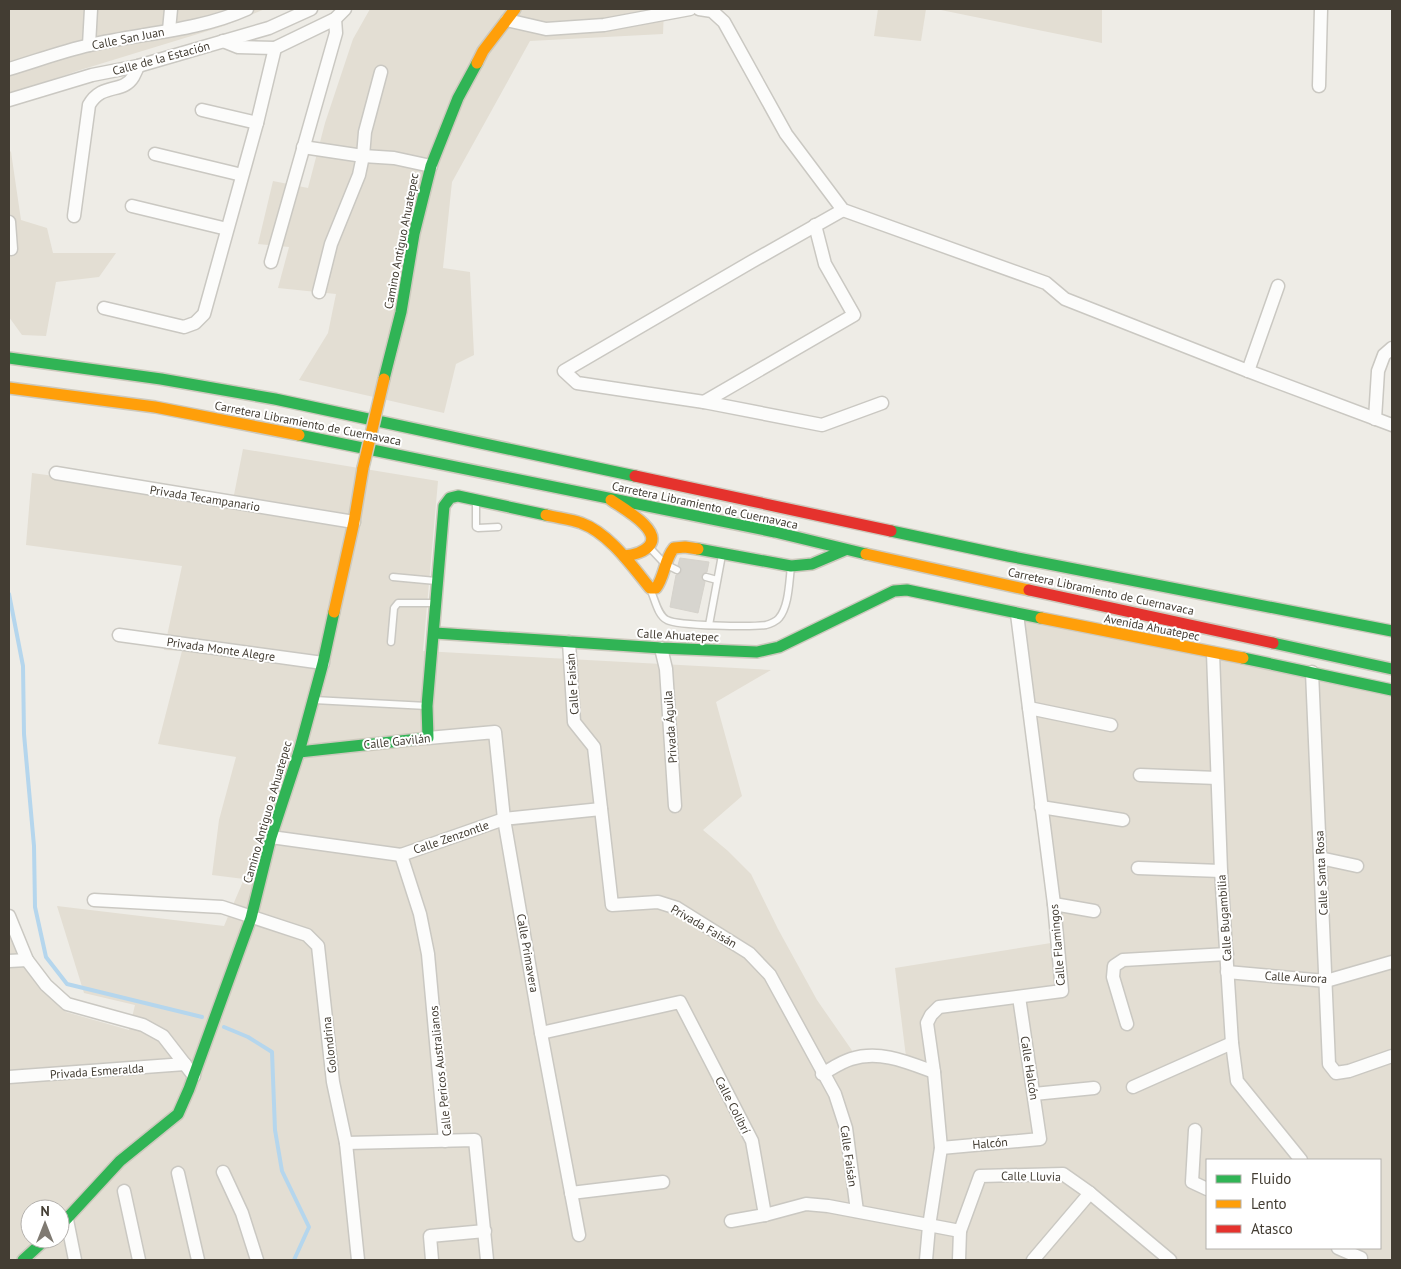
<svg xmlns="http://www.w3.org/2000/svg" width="1401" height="1269" font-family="'PT Sans',sans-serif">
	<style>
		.residential { fill: #e3ded3; fill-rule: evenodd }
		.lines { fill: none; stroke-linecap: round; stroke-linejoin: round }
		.stream { stroke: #b5d6ed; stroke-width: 4 }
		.building { fill: #d7d5cf; stroke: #d6d3cc }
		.lane-casing { stroke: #cac8c2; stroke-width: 9 }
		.street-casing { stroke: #cac8c2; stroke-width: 15 }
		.fast-casing { stroke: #cdc9bd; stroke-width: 14 }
		.slow-casing { stroke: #cdc9bd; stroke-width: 14 }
		.jam-casing { stroke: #cdc9bd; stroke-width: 14 }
		.lane { stroke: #fcfcfb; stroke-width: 6 }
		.street { stroke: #fcfcfb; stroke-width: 12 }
		.fast { stroke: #30b455; stroke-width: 11 }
		.slow { stroke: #ff9f0a; stroke-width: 11 }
		.jam { stroke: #e5322d; stroke-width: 11 }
		.slow-bridge-casing { stroke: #cdc9bd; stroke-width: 14; stroke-linecap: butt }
		.slow-bridge { stroke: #ff9f0a; stroke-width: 11 }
		.labels { text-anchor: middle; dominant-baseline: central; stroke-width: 4; stroke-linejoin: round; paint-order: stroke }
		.street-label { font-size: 12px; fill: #433d33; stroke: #fff }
	</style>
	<rect width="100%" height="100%" fill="#eeece6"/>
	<g class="residential">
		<polygon points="9,9 265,9 224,26 77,71 9,95"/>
		<polygon points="370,9 664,9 663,34 530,41 452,182 443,268 470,272 474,355 456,364 444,413 299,380 328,333 336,294 278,288 289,247 258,244 273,181 308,188 325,123 353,39"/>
		<polygon points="878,9 926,9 921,41 874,36"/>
		<polygon points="936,9 1102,9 1102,43"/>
		<polygon points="9,150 11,152 21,220 47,228 53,253 116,253 99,277 56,282 46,336 22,335 9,317"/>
		<path d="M243,449L438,481L423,651L771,670L716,702L742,796L703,830L728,851L751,874L778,929L817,1000L860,1062L907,1065L895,968L1051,943L1021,609L1392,688V1260H9V927L37,977L66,1012L129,1030L135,1005L84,993L57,906L224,926L244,879L212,875L219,820L236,757L158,744L182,651L164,650L182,566L26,545L32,473L233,500ZM1207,1160H1380V1248H1207ZM30,1209H60V1239H30Z"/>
	</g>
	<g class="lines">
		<g class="stream">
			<polyline points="9,594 23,666 24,734 34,846 35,907 46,957 67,984 202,1017"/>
			<polyline points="224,1027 248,1037 272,1052 275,1130 282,1171 309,1227 294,1260"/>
		</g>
	</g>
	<polygon class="building" points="680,558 709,562 707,572 703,573 701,576 705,582 698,613 670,607 676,575 680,574 682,570 678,565"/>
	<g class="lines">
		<defs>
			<g id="lane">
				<polyline points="476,501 476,527 478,528 498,527"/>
				<polyline points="650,548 665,564 677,570"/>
				<polyline points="393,577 436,581"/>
				<polyline points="706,577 717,580"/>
				<path d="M651,591C655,600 658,616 667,620C678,626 752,627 766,625C770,624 777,621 779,618C789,606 789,582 791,567"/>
				<polyline points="709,625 722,555"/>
				<polyline points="391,642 394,608 398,603 434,603"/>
				<polyline points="314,700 427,706"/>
			</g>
			<g id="street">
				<polyline points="699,9 712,11 724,22 786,134 843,210 1046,283 1065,299 1248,371 1392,425"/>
				<polyline points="507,20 546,29 604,25 690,9"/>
				<polyline points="169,30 171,9"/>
				<polyline points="223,41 238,47 275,48 335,19 345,9"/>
				<polyline points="89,45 91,9"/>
				<path d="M9,69C36,61 63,51 90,45C142,33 198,31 247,9"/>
				<polyline points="1319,86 1321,9"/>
				<polyline points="9,100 92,75 138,66 269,28 311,9"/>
				<polyline points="202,110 257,123"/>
				<polyline points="303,147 363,156 394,158 431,166"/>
				<polyline points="155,154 242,175"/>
				<polyline points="132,206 227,229"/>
				<polyline points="843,210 751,262 564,371 577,383 704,402 822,425 882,403"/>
				<path d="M74,216L89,105C102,82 123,94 133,77C135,73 137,69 138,66"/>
				<polyline points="9,222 11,249"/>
				<polyline points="271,262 336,33 335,19"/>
				<polyline points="319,292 331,244 359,175 363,156 365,132 381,72"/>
				<polyline points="104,308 184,327 195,323 204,314 257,123 275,48"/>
				<polyline points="1248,371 1278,286"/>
				<polyline points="704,402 854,315 825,264 815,225"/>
				<polyline points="1375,419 1378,371 1384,355 1392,348"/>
				<polyline points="56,473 354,522"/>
				<polyline points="119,635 323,663"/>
				<polyline points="569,642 574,722 594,747 612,905 658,902 677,908 749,953 770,975 835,1094 846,1128 857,1211"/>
				<polyline points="661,648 666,669 675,806"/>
				<polyline points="1213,653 1221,871 1232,1043 1237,1081 1301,1160"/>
				<polyline points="1312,672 1329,1064 1336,1073 1349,1071 1392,1056"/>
				<polyline points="1029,708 1111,725"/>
				<polyline points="428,738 495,732 504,819 541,1033 579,1235"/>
				<polyline points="1140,775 1217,778"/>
				<polyline points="1041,807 1123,820"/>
				<polyline points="271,837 401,855 504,819 601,809"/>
				<polyline points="401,855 420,914 428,954 445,1141"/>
				<polyline points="1320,858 1357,866"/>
				<polyline points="1138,868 1221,871"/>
				<polyline points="94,900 222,907 307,935 318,946 333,1082 346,1143 358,1260"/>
				<polyline points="1054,904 1094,911"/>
				<polyline points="9,916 27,960 46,985 67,1004 143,1025 163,1036 194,1076"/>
				<polyline points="9,961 27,960"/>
				<polyline points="1227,972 1326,981 1392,962"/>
				<polyline points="1127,1024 1113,977 1114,966 1123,960 1227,954"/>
				<polyline points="541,1033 680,1002 752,1141 765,1215"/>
				<path d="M822,1074C831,1069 841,1062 851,1059C880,1050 907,1062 934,1072"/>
				<polyline points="9,1077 185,1064"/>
				<polyline points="1133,1087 1232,1043"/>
				<polyline points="1034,1094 1094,1088"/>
				<polyline points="1195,1130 1192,1182 1207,1189"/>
				<polyline points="346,1143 475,1140 487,1260"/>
				<polyline points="941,1148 1040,1139 1019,997"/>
				<polyline points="223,1172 242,1213 257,1260"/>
				<polyline points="178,1173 198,1260"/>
				<polyline points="124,1191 139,1260"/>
				<polyline points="571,1193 663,1182"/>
				<polyline points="67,1220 75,1260"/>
				<polyline points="731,1221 765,1215 806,1204 828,1206 960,1231"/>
				<polyline points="1338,1248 1361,1258"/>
				<polyline points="432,1260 430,1236 485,1231"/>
				<polyline points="926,1260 929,1226 941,1148 934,1072 927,1023 931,1015 939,1007 1062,991 1054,904 1017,614"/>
				<polyline points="959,1260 960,1231 980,1176 1063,1174 1090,1193 1170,1260"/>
				<polyline points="1033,1260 1090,1193"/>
			</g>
			<g id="fast">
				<polyline points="9,358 161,379 275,399 635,476"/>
				<polyline points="384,379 401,312 414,234 431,166 458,98 477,63"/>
				<polyline points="299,435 775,532 866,554"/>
				<polyline points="891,531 1008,556 1392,631"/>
				<polyline points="698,549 791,566 812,564 845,550"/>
				<polyline points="435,633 661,648 757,652 779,647 894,591 907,590 1041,618"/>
				<polyline points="1273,643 1392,669"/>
				<polyline points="1243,658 1392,690"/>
				<polyline points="299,752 428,738 427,706 444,506 450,498 458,496 546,515"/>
				<polyline points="60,1226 120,1161 178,1114 189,1089 251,918 271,837 299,752 323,663 334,612"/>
				<polyline points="23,1260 46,1239"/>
			</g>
			<g id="slow">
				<polyline points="477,63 483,51 515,9"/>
				<polyline points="9,388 155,407 299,435"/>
				<path d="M611,500C622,508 663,530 649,546C643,553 633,555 624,556"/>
				<path d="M546,515C558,518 571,519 581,523C609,533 632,566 650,588H656C665,576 664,560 674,548L685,547L698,549"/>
				<polyline points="866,554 1029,590"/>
				<polyline points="334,612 354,522 363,468"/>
				<polyline points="1041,618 1243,658"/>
			</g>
			<g id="jam">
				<polyline points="635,476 891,531"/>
				<polyline points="1029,590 1273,643"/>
			</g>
		</defs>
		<use href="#lane" class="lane-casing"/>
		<use href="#street" class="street-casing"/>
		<use href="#fast" class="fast-casing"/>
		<use href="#slow" class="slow-casing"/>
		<use href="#jam" class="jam-casing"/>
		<use href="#lane" class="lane"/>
		<use href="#street" class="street"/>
		<use href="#fast" class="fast"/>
		<use href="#slow" class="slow"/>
		<use href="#jam" class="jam"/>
		<defs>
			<polyline id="slow-bridge" points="363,468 384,379"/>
		</defs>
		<use href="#slow-bridge" class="slow-bridge-casing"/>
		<use href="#slow-bridge" class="slow-bridge"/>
	</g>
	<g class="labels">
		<g class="street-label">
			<text transform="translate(128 38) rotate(-11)">Calle San Juan</text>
			<text transform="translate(161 58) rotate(-15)">Calle de la Estación</text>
			<text transform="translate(401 241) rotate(-79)">Camino Antiguo Ahuatepec</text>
			<text transform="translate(308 423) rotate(11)">Carretera Libramiento de Cuernavaca</text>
			<text transform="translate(205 498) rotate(9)">Privada Tecampanario</text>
			<text transform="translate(705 505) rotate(12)">Carretera Libramiento de Cuernavaca</text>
			<text transform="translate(1101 591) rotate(12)">Carretera Libramiento de Cuernavaca</text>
			<text transform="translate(1152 627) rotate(11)">Avenida Ahuatepec</text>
			<text transform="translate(678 635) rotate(3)">Calle Ahuatepec</text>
			<text transform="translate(221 649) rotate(8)">Privada Monte Alegre</text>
			<text transform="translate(572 684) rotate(-94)">Calle Faisán</text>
			<text transform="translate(670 727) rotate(-94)">Privada Águila</text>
			<text transform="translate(397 741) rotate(-6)">Calle Gavilán</text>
			<text transform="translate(267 812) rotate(-74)">Camino Antiguo a Ahuatepec</text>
			<text transform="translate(451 837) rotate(-19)">Calle Zenzontle</text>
			<text transform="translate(1321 873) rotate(-93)">Calle Santa Rosa</text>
			<text transform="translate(1224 918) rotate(-94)">Calle Bugambilia</text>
			<text transform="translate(704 926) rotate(30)">Privada Faisán</text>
			<text transform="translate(1057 945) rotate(-95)">Calle Flamingos</text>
			<text transform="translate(528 953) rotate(80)">Calle Primavera</text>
			<text transform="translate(1296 977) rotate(3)">Calle Aurora</text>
			<text transform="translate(329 1045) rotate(-96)">Golondrina</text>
			<text transform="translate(1030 1068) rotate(81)">Calle Halcón</text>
			<text transform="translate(97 1071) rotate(-4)">Privada Esmeralda</text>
			<text transform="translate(440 1071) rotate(-96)">Calle Pericos Australianos</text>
			<text transform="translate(733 1105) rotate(63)">Calle Colibrí</text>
			<text transform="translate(990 1143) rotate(-5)">Halcón</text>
			<text transform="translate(849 1156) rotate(82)">Calle Faisán</text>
			<text transform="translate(1031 1176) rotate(1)">Calle Lluvia</text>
		</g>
	</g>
	<rect width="1401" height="1269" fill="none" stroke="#433d33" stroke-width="20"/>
	<rect x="1206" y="1159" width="175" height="90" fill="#ffffff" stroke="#b4b1ad"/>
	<rect x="1216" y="1175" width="25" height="8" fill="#30b455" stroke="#b4b1ad"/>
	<text x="1251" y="1184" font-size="15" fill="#433d33">Fluido</text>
	<rect x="1216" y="1200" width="25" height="8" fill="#ff9f0a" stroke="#b4b1ad"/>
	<text x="1251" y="1209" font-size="15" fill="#433d33">Lento</text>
	<rect x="1216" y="1225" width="25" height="8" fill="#e5322d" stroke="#b4b1ad"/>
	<text x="1251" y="1234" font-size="15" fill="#433d33">Atasco</text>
	<g transform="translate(45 1224)"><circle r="24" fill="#ffffff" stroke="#b4b1ad"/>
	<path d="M0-4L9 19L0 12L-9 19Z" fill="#7f7a72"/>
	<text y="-8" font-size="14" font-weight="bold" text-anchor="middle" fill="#433d33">N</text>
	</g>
</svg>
